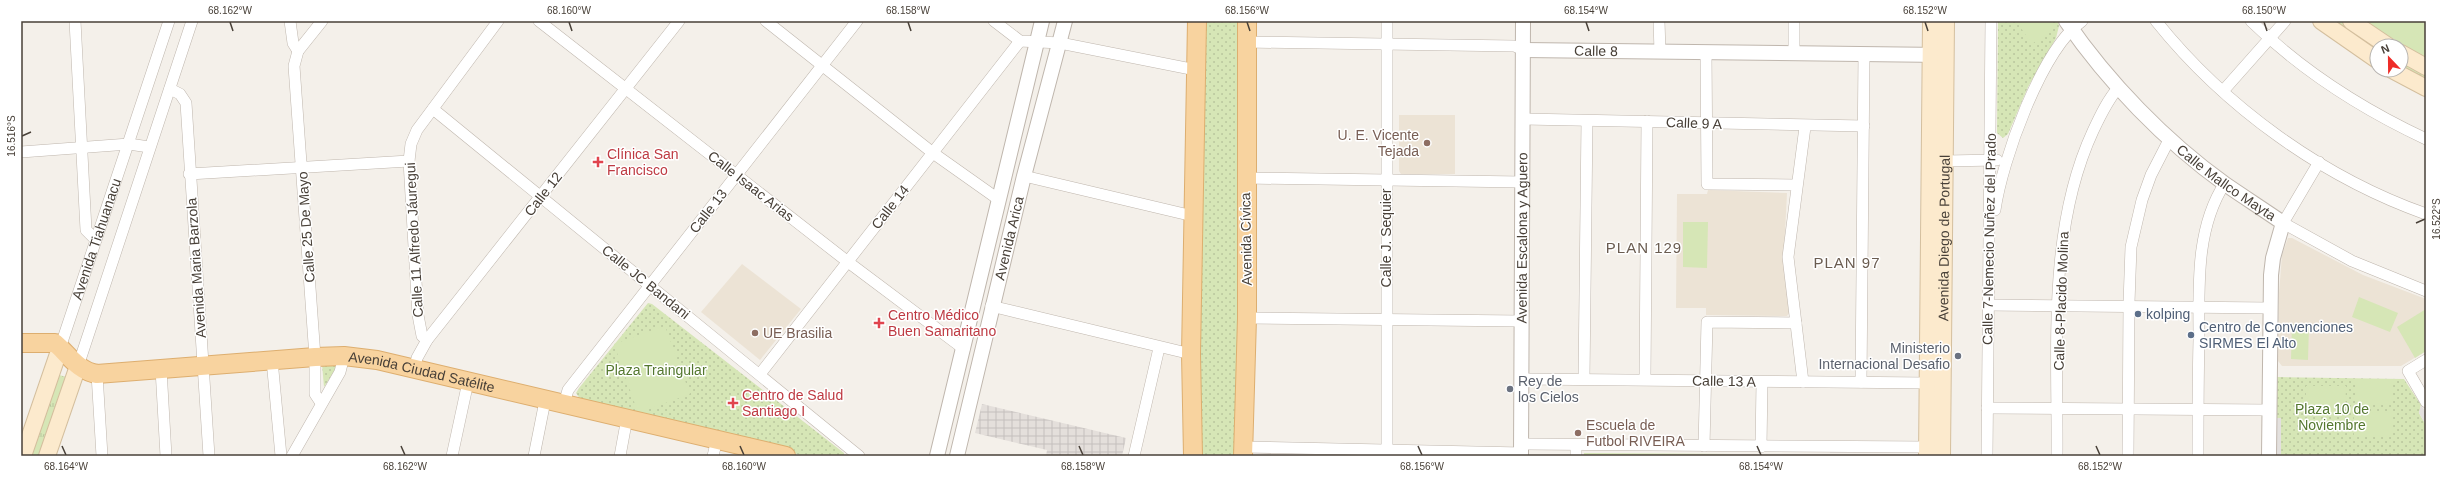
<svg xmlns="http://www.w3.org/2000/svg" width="2447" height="477" font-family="Helvetica,sans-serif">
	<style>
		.industrial { fill: url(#industrial-grid) }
		.education { fill: #ece3d5 }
		.medical { fill: #f4dfdf }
		.grass { fill: url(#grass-tufts) }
		.park { fill: url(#park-dots) }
		.garden { fill: #d6e6b6 }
		.parking { fill: #e3e0de }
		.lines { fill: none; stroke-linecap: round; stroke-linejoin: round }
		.minor-casing { stroke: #bfb6ad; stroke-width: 12 }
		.tertiary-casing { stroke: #bfb6ad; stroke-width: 16 }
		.secondary-casing { stroke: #d4bf9e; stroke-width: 18 }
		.primary-casing { stroke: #ddae6f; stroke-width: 20 }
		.minor { stroke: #fff; stroke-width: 11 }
		.tertiary { stroke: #fff; stroke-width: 14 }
		.secondary { stroke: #fceacd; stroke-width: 16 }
		.primary { stroke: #f8d39f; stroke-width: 18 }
		.ticks { fill: none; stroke: #484038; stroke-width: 1.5 }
		.education-dot { fill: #8d6e63; stroke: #fff; stroke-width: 1.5 }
		.health-dot { fill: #e0444e; stroke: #fff; stroke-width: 1.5 }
		.service-dot { fill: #5c6f8a; stroke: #fff; stroke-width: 1.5 }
		.worship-dot { fill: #6b7280; stroke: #fff; stroke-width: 1.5 }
		.labels { text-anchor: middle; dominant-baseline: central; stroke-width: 3; stroke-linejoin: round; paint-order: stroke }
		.street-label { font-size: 14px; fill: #484038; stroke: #fff }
		.education-label { font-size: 14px; fill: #785e54; stroke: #fff; text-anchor: start }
		.health-label { font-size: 14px; fill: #be3a42; stroke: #fff; text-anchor: start }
		.service-label { font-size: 14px; fill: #4e5e75; stroke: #fff; text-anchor: start }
		.worship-label { font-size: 14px; fill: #5b616d; stroke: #fff; text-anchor: end }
		.park-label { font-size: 14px; fill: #53772e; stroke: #fff }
		.neighbourhood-label { font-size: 15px; letter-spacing: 1px; fill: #6a5c50; stroke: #fff }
		.neatline { fill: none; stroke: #484038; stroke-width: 1.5 }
		.ticks-label { font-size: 10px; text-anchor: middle; fill: #484038 }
	</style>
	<defs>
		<pattern id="industrial-grid" width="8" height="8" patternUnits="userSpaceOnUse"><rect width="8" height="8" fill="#e4dfdb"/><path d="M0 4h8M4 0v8" fill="none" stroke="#c5c0bd"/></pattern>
		<pattern id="grass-tufts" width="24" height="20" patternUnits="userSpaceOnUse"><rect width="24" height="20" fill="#d6e6b6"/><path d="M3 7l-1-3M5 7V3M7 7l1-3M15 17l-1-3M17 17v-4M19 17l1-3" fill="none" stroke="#b9c69d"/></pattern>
		<pattern id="park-dots" width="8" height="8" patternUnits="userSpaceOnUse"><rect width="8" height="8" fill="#d6e6b6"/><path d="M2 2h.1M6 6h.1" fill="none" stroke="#b9c69d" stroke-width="1.8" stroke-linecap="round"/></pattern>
	</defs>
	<rect width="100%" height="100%" fill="#f4f0ea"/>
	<polygon class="industrial" points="982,404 1126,438 1122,456 1046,456 1047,450 975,433"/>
	<g class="education">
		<polygon points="1399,115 1455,115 1455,174 1401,174 1399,171"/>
		<polygon points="1708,190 1787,193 1784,253 1790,312 1787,316 1706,315 1706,308 1676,308 1677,194 1707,194"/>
		<polygon points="2288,238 2292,238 2363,275 2426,299 2426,351 2401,366 2282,366 2278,361 2279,293 2282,255"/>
		<polygon points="742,264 801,309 760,360 701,312"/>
	</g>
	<polygon class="medical" points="1772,455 1875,456 1772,456"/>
	<g class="grass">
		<polygon points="2331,21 2342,21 2377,46 2377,53"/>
		<polygon points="2401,60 2426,73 2426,80 2401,67"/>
		<polygon points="56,374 66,377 39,456 28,456"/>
	</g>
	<g class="park">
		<polygon points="1202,21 1240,21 1238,349 1235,456 1198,456"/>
		<polygon points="1998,21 2058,21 2059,26 2056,38 2028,87 2008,134 2003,138 1997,133"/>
		<polygon points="648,303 652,304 844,453 844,456 805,456 582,402 576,393 579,388"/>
		<polygon points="322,364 339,364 324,387"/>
		<polygon points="2277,377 2404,379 2421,405 2419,413 2426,425 2426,456 2281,456 2281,419 2275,418"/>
	</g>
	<g class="garden">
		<polygon points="2016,21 2048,21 2054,28 2032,44"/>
		<polygon points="2420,21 2426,24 2426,58 2364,22"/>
		<polygon points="1683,222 1708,222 1707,268 1683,267"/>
		<polygon points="2359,297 2398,313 2390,332 2352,317"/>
		<polygon points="2426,309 2426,351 2415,358 2397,327"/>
		<polygon points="2292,324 2309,325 2308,360 2291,359"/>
		<polygon points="665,326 690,394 638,413 614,344"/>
		<rect x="2355" y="381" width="38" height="24"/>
		<polygon points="2306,386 2346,386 2345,413 2306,413"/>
		<polygon points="2354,412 2393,413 2393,436 2354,436"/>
		<polygon points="1584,453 1735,454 1584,456"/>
	</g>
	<g class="parking">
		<polygon points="2421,405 2426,413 2426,425 2419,413"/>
		<rect x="2275" y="418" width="6" height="38"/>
		<polygon points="1830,451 1903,452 1830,453"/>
	</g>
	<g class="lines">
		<defs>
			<g id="minor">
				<polyline points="75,21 86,230 96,240"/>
				<polyline points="290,21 293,43 298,51"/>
				<polyline points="539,21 848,262 964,349"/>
				<polyline points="766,21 933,153 998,199"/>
				<polyline points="994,21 1020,41 1060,43 1196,70"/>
				<polyline points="1659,21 1660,52"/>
				<path d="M2156,21C2225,107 2322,177 2426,214"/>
				<path d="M2251,21C2302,71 2362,109 2426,139"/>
				<polyline points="1246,42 1514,46 1524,50"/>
				<polyline points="1706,52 1707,184 1796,185"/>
				<polyline points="1794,54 1794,21"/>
				<polyline points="170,89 180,94 186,103 209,456"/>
				<polyline points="2223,91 2285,21"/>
				<polyline points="433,109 859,456"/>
				<polyline points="1524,119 1864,126"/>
				<polyline points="21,152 129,144 149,147"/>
				<polyline points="1946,161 1997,160"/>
				<polyline points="2319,162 2283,223 2352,261 2426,291"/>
				<polyline points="189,174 409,161"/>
				<polyline points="1024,176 1193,216"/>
				<polyline points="1246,178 1522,182"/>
				<path d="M1995,210C2002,161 2041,50 2082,21"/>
				<polyline points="1988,305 2270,308"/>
				<polyline points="991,306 1191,354"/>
				<polyline points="1247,318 1521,321"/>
				<polyline points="427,340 422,336 418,315 409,161 411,144 417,130 498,21"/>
				<path id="s1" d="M60,348L169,21"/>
				<polyline points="272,360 281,456"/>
				<polyline points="2426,360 2408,371 2426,402"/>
				<polyline points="78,366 192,21"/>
				<polyline points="161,369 166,456"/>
				<polyline points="414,370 417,358 427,340 679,21"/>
				<polyline points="97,374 102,456"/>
				<polyline points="760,374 1020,41"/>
				<polyline points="1522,379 1927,383"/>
				<polyline points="1584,379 1587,121"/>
				<polyline points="1645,379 1647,121"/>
				<polyline points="1803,382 1788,257 1805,127"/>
				<polyline points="1861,382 1864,54"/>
				<polyline points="321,403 315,394 315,357 294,66 298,51 322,21"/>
				<polyline points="564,404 568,390 857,21"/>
				<polyline points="1987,408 2270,410"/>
				<polyline points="1521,444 1927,447"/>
				<polyline points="1704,446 1707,322 1796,323"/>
				<polyline points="1243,447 1522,453"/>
				<polyline points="1761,447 1762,382"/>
				<polyline points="292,456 340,372 344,356"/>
				<polyline points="452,456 468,382"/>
				<polyline points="534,456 545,401"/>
				<polyline points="620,456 627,418"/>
				<polyline points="713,456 717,439"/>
				<polyline points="1134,456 1159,348"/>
				<polyline points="1387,456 1387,21"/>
				<polyline points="1576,456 1576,445"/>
				<polyline points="1987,456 1991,21"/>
				<path d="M2057,456C2058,349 2047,230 2093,131C2100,116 2108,99 2119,87"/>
				<polyline points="2128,456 2129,303 2131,247 2142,200 2151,175 2170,138"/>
				<path d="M2198,456C2198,417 2198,379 2199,340C2199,288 2195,229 2225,183"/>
			</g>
			<g id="tertiary">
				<path id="s2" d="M2066,21C2108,82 2165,141 2225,184C2244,197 2264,210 2283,223L2273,258L2271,275L2269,456"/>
				<path id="s3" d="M1524,50L1942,55"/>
				<polyline points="937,456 1042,21"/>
				<path id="s4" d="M957,456L1024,176L1065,21"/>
				<path id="s5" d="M1521,456L1523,21"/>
			</g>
			<g id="secondary">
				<polyline points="2321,21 2377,60"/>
				<polyline points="2351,21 2388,46"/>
				<polyline points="2401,53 2426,67"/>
				<polyline points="2392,70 2426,88"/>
				<polyline points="23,456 60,348"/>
				<polyline points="47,456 78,366"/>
				<polyline points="1927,456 1931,21"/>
				<path id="s6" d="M1942,456L1946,21"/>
			</g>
			<g id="primary">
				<path id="s7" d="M21,343H55C68,354 78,371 97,374L315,357L344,356L377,360L786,456"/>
				<polyline points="1193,456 1191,354 1197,21"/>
				<polyline points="1243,456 1247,318 1247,21"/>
			</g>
		</defs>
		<use href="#minor" class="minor-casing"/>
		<use href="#tertiary" class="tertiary-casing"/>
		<use href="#secondary" class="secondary-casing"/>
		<use href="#primary" class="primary-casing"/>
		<use href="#minor" class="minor"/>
		<use href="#tertiary" class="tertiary"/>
		<use href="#secondary" class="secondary"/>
		<use href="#primary" class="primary"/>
	</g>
	<path class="ticks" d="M230,22L233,31M569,22L572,31M908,22L911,31M1247,22L1250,31M1586,22L1589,31M1925,22L1928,31M2264,22L2267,31M22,136L31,132M2416,223L2425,219M62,446L66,455M401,446L405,455M740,446L744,455M1079,446L1083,455M1418,446L1422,455M1757,446L1761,455M2096,446L2100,455"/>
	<g class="education-dot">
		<circle cx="1427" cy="143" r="4"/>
		<circle cx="755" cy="333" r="4"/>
		<circle cx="1578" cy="433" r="4"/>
	</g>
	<g class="health-dot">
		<path d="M596 156h4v4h4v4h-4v4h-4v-4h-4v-4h4z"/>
		<path d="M877 317h4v4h4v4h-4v4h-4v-4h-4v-4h4z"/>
		<path d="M731 397h4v4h4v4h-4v4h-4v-4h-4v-4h4z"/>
	</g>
	<g class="service-dot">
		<circle cx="2138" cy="314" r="4"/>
		<circle cx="2191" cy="335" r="4"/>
	</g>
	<g class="worship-dot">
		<circle cx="1958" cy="356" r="4"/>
		<circle cx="1510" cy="389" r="4"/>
	</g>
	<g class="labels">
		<g class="street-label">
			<text stroke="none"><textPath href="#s3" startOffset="72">Calle 8</textPath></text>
			<text transform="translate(1694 123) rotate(2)">Calle 9 A</text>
			<text stroke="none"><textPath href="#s2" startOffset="229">Calle Mallco Mayta</textPath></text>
			<text transform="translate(751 186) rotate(38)">Calle Isaac Arias</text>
			<text transform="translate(543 194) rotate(-52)">Calle 12</text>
			<text transform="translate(890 207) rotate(-52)">Calle 14</text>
			<text transform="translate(708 211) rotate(-52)">Calle 13</text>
			<text transform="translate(306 227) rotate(-94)">Calle 25 De Mayo</text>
			<text stroke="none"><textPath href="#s4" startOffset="224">Avenida Arica</textPath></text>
			<text transform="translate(1386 238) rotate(-90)">Calle J. Sequier</text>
			<text stroke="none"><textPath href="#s5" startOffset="218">Avenida Escalona y Aguero</textPath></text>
			<text stroke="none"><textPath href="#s1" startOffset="115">Avenida Tiahuanacu</textPath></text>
			<text transform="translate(1246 239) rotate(-91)">Avenida Cívica</text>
			<text stroke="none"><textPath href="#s6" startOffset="218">Avenida Diego de Portugal</textPath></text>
			<text transform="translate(1989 239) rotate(-89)">Calle 7-Nemecio Nuñez del Prado</text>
			<text transform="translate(414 240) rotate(-93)">Calle 11 Alfredo Jáuregui</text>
			<text transform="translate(196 268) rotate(-94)">Avenida Maria Barzola</text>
			<text transform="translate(646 282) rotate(39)">Calle JC Bandani</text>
			<text transform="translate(2061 301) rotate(-88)">Calle 8-Placido Molina</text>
			<text stroke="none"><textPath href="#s7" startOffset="414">Avenida Ciudad Satélite</textPath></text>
			<text transform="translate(1724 381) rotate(1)">Calle 13 A</text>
		</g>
		<g class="education-label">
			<text x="1419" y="135" text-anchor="end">U. E. Vicente<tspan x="1419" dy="16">Tejada</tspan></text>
			<text x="763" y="333">UE Brasilia</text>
			<text x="1586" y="425">Escuela de<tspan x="1586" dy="16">Futbol RIVEIRA</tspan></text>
		</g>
		<g class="health-label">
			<text x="607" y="154">Clínica San<tspan x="607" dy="16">Francisco</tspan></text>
			<text x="888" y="315">Centro Médico<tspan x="888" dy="16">Buen Samaritano</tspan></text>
			<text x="742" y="395">Centro de Salud<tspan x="742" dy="16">Santiago I</tspan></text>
		</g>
		<g class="service-label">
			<text x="2146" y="314">kolping</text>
			<text x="2199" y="327">Centro de Convenciones<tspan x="2199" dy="16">SIRMES El Alto</tspan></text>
		</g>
		<g class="worship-label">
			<text x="1950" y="348">Ministerio<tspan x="1950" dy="16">Internacional Desafio</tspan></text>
			<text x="1518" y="381" text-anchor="start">Rey de<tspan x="1518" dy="16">los Cielos</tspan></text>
		</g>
		<g class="park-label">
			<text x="656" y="370">Plaza Traingular</text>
			<text x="2332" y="409">Plaza 10 de<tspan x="2332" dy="16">Noviembre</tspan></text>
		</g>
		<g class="neighbourhood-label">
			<text x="1644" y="247">PLAN 129</text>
			<text x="1847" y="262">PLAN 97</text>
		</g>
	</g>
	<rect width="2447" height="477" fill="none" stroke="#ffffff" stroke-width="44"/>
	<g transform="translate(2389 58) rotate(338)"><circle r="19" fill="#ffffff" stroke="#b6b3af"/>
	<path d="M0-3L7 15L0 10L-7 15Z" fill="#ee2c28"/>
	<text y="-6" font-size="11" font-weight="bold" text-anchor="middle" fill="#484038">N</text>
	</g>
	<rect x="22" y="22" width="2403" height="433" class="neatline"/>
	<g class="ticks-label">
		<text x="230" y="14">68.162°W</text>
		<text x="569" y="14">68.160°W</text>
		<text x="908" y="14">68.158°W</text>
		<text x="1247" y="14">68.156°W</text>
		<text x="1586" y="14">68.154°W</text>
		<text x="1925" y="14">68.152°W</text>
		<text x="2264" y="14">68.150°W</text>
		<text transform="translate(11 136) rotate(-90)" y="4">16.516°S</text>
		<text transform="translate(2436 219) rotate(-90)" y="4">16.522°S</text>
		<text x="66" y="470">68.164°W</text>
		<text x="405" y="470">68.162°W</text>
		<text x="744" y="470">68.160°W</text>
		<text x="1083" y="470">68.158°W</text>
		<text x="1422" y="470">68.156°W</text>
		<text x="1761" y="470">68.154°W</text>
		<text x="2100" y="470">68.152°W</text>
	</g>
</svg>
